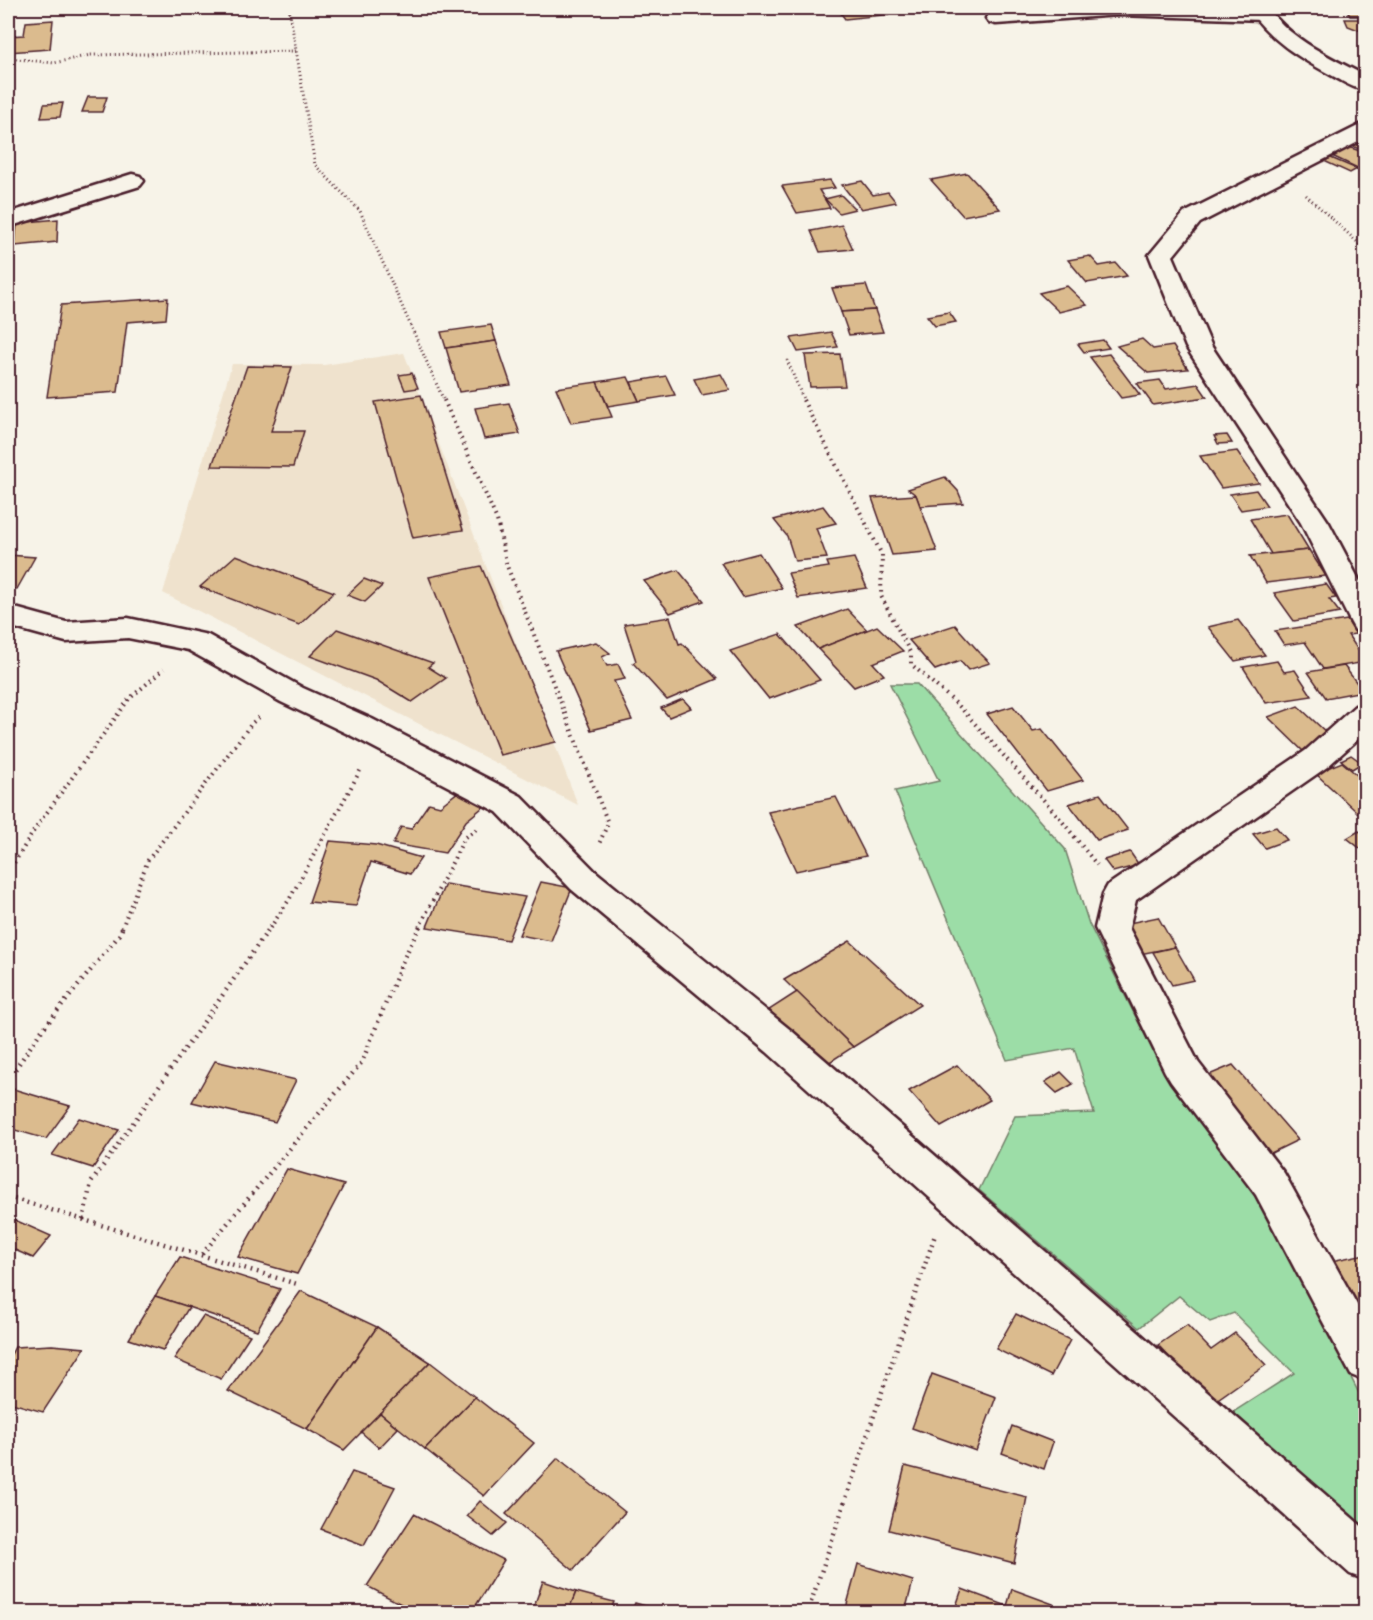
<svg xmlns="http://www.w3.org/2000/svg" width="1373" height="1620" font-family="Itim,sans-serif">
	<style>
		.built { fill: #efe2cd }
		.green { fill: #9cdda7; stroke: #737e69; stroke-width: 1.5 }
		.building { fill: #dbbb8e; stroke: #4a1f2b; stroke-width: 1.5 }
		.lines { fill: none; stroke-linecap: round; stroke-linejoin: round }
		.minor-casing { stroke: #4a1f2b; stroke-width: 5 }
		.tertiary-casing { stroke: #4a1f2b; stroke-width: 5 }
		.path-far2 { stroke: #4a1f2b; stroke-width: 3; stroke-dasharray: 1 3; stroke-linecap: butt }
		.path-far1 { stroke: #4a1f2b; stroke-width: 4; stroke-dasharray: 1.5 4.5; stroke-linecap: butt }
		.path { stroke: #4a1f2b; stroke-width: 4.5; stroke-dasharray: 1.5 5; stroke-linecap: butt }
		.minor { fill: #f7f3e8; fill-rule: evenodd }
		.tertiary { fill: #f7f3e8; fill-rule: evenodd }
	</style>
	<rect width="100%" height="100%" fill="#f7f3e8"/>
	<filter id="ink" filterUnits="userSpaceOnUse"><feTurbulence type="fractalNoise" baseFrequency=".0167" numOctaves="2"/><feDisplacementMap in="SourceGraphic" scale="12" xChannelSelector="R" yChannelSelector="G"/><feConvolveMatrix kernelMatrix="1 2 1 2 8 2 1 2 1" color-interpolation-filters="sRGB"/></filter>
	<g filter="url(#ink)">
		<polygon class="built" points="404,353 578,805 163,593 232,364 324,365"/>
		<polygon class="green" points="890,684 917,684 1065,849 1089,924 1155,1055 1255,1190 1365,1405 1365,1534 1233,1412 1294,1373 1234,1313 1210,1322 1179,1296 1139,1328 979,1190 1015,1116 1094,1113 1074,1048 1007,1060 895,791 939,781"/>
		<g class="building">
			<polygon points="837,8 888,8 893,14 845,19"/>
			<polygon points="1346,8 1365,8 1366,16 1350,16"/>
			<polygon points="1345,19 1366,19 1366,33 1348,26"/>
			<polygon points="53,20 50,49 8,52 8,36 24,35 26,22"/>
			<polygon points="88,97 107,97 102,112 82,112"/>
			<polygon points="63,103 60,117 41,118 44,104"/>
			<polygon points="1362,137 1366,138 1366,151 1351,146"/>
			<polygon points="1348,147 1366,153 1366,172 1330,155"/>
			<polygon points="1331,158 1357,169 1350,173 1324,161"/>
			<polygon points="967,173 1000,209 963,216 931,180"/>
			<polygon points="830,180 835,188 819,190 830,208 797,213 782,186"/>
			<polygon points="862,181 873,195 888,192 896,202 861,209 842,185"/>
			<polygon points="841,195 855,209 839,213 825,199"/>
			<polygon points="58,219 57,242 15,246 17,223"/>
			<polygon points="842,225 853,249 820,252 811,231"/>
			<polygon points="1090,256 1099,266 1116,263 1127,276 1087,283 1068,260"/>
			<polygon points="866,285 875,310 841,312 832,288"/>
			<polygon points="1067,286 1087,305 1059,312 1039,293"/>
			<polygon points="168,298 166,319 127,322 118,392 47,397 61,305"/>
			<polygon points="875,310 883,332 849,335 841,312"/>
			<polygon points="949,312 956,322 935,326 927,316"/>
			<polygon points="491,325 496,341 446,348 441,332"/>
			<polygon points="831,332 838,347 798,352 791,338"/>
			<polygon points="1142,339 1153,349 1173,346 1188,369 1148,373 1117,346"/>
			<polygon points="1103,340 1109,348 1084,352 1078,344"/>
			<polygon points="496,341 511,385 459,392 446,348"/>
			<polygon points="840,354 845,386 810,387 805,355"/>
			<polygon points="1109,354 1140,395 1121,398 1090,357"/>
			<polygon points="247,366 292,367 271,431 304,431 293,467 212,466"/>
			<polygon points="412,373 418,388 405,390 399,375"/>
			<polygon points="721,374 730,390 702,395 694,379"/>
			<polygon points="666,376 675,395 639,401 631,382"/>
			<polygon points="628,377 639,401 608,406 597,382"/>
			<polygon points="1160,380 1166,389 1198,384 1207,397 1153,405 1137,383"/>
			<polygon points="597,382 612,417 571,423 556,388"/>
			<polygon points="421,395 463,530 413,538 375,402"/>
			<polygon points="509,403 520,434 484,439 475,408"/>
			<polygon points="1227,435 1232,443 1218,444 1214,436"/>
			<polygon points="1237,451 1259,483 1221,488 1200,456"/>
			<polygon points="945,477 958,491 963,503 920,506 916,495 908,489"/>
			<polygon points="1256,490 1267,506 1241,510 1230,494"/>
			<polygon points="916,495 937,551 892,555 872,498"/>
			<polygon points="823,506 836,523 816,528 827,558 795,561 787,536 774,520"/>
			<polygon points="1287,514 1309,550 1271,554 1250,519"/>
			<polygon points="1309,550 1326,576 1266,583 1250,556"/>
			<polygon points="759,553 782,588 743,597 721,563"/>
			<polygon points="8,555 35,557 17,589 8,588"/>
			<polygon points="236,555 334,592 299,625 200,587"/>
			<polygon points="854,558 867,588 798,598 788,573 829,567 827,562"/>
			<polygon points="481,566 556,742 500,755 429,577"/>
			<polygon points="678,570 704,601 670,613 644,581"/>
			<polygon points="364,579 382,586 365,602 347,595"/>
			<polygon points="1326,584 1336,598 1329,599 1340,613 1294,621 1274,593"/>
			<polygon points="847,609 867,630 818,649 798,627"/>
			<polygon points="670,617 679,644 682,643 717,679 667,700 633,663 636,661 624,624"/>
			<polygon points="1238,620 1265,655 1235,661 1208,627"/>
			<polygon points="1347,620 1356,634 1348,635 1366,662 1323,669 1305,642 1284,645 1275,631"/>
			<polygon points="955,625 981,654 990,663 968,670 960,661 935,670 909,640"/>
			<polygon points="877,626 903,651 873,663 884,675 854,687 818,649"/>
			<polygon points="337,629 433,663 428,667 446,678 412,702 376,680 310,656"/>
			<polygon points="780,634 820,680 769,699 730,651"/>
			<polygon points="596,642 610,653 602,657 607,666 618,664 625,679 614,681 632,720 591,730 556,651"/>
			<polygon points="1277,661 1284,672 1295,670 1312,696 1266,703 1243,667"/>
			<polygon points="1344,666 1363,691 1326,698 1308,672"/>
			<polygon points="683,699 691,708 669,717 661,708"/>
			<polygon points="1013,706 1033,731 1042,729 1083,780 1047,791 987,714"/>
			<polygon points="1298,706 1329,735 1304,752 1268,717"/>
			<polygon points="1351,755 1362,763 1352,769 1341,760"/>
			<polygon points="1342,762 1366,783 1366,810 1358,813 1315,773"/>
			<polygon points="463,788 488,803 466,821 445,853 393,844 401,827 411,829 429,803 440,806"/>
			<polygon points="1100,794 1128,830 1097,840 1069,804"/>
			<polygon points="836,797 866,856 796,871 768,812"/>
			<polygon points="1276,827 1287,840 1265,848 1253,834"/>
			<polygon points="1359,831 1366,836 1366,846 1361,849 1347,838"/>
			<polygon points="330,841 376,845 421,858 410,874 371,862 356,906 309,902"/>
			<polygon points="1130,852 1139,865 1113,872 1104,860"/>
			<polygon points="541,882 572,888 551,941 519,935"/>
			<polygon points="445,884 525,897 508,940 427,927"/>
			<polygon points="1158,917 1175,947 1140,954 1124,924"/>
			<polygon points="850,941 920,1005 853,1047 784,980"/>
			<polygon points="1175,947 1194,980 1172,985 1153,952"/>
			<polygon points="797,992 853,1047 825,1065 769,1010"/>
			<polygon points="215,1061 296,1080 275,1122 192,1102"/>
			<polygon points="957,1065 990,1100 941,1127 909,1091"/>
			<polygon points="1233,1065 1298,1140 1269,1154 1204,1077"/>
			<polygon points="1061,1072 1073,1084 1057,1093 1045,1082"/>
			<polygon points="10,1088 70,1106 46,1139 8,1128 8,1092"/>
			<polygon points="79,1118 119,1130 93,1168 52,1155"/>
			<polygon points="287,1169 344,1185 297,1274 238,1257"/>
			<polygon points="8,1217 51,1236 33,1258 8,1247"/>
			<polygon points="1365,1254 1366,1256 1366,1338 1326,1262"/>
			<polygon points="180,1257 280,1289 257,1330 155,1296"/>
			<polygon points="301,1291 377,1327 307,1429 228,1391"/>
			<polygon points="155,1296 189,1307 163,1350 129,1339"/>
			<polygon points="1016,1314 1070,1340 1051,1376 996,1349"/>
			<polygon points="203,1316 250,1335 221,1379 174,1359"/>
			<polygon points="1187,1325 1211,1350 1235,1333 1266,1365 1212,1403 1158,1345"/>
			<polygon points="377,1327 430,1362 344,1450 307,1429"/>
			<polygon points="52,1345 85,1348 43,1412 8,1402 8,1360 15,1347"/>
			<polygon points="430,1362 475,1397 425,1449 380,1413"/>
			<polygon points="932,1374 996,1397 976,1451 912,1428"/>
			<polygon points="475,1397 534,1443 484,1496 425,1449"/>
			<polygon points="380,1413 398,1428 379,1448 361,1432"/>
			<polygon points="1012,1426 1053,1442 1044,1469 1002,1453"/>
			<polygon points="558,1458 625,1512 573,1570 506,1514"/>
			<polygon points="905,1466 1027,1497 1014,1563 889,1530"/>
			<polygon points="352,1472 395,1487 364,1545 321,1529"/>
			<polygon points="480,1501 507,1523 493,1536 467,1516"/>
			<polygon points="414,1514 504,1560 472,1612 416,1612 367,1586"/>
			<polygon points="858,1564 913,1581 905,1612 845,1612"/>
			<polygon points="543,1581 576,1592 568,1612 532,1612"/>
			<polygon points="962,1589 1007,1606 1012,1589 1053,1604 1051,1612 954,1612"/>
			<polygon points="576,1592 614,1602 610,1612 568,1612"/>
			<polygon points="635,1603 667,1612 631,1612"/>
		</g>
		<g class="lines">
			<defs>
				<g id="minor">
					<polygon points="1056,8 1251,8 1269,10 1272,14 1269,18 1262,20 1119,15 996,24 989,22 986,18 989,14 996,12"/>
					<polygon points="1366,122 1366,138 1200,223 1173,256 1212,347 1329,523 1366,593 1366,633 1355,630 1351,623 1301,523 1186,347 1149,255 1184,213"/>
					<polygon points="132,174 140,176 144,181 140,186 8,227 8,213"/>
					<polygon points="8,606 66,622 128,618 208,635 303,688 372,719 521,796 595,871 793,1032 1366,1530 1366,1580 1350,1574 767,1052 571,889 497,812 350,735 281,702 188,650 128,638 66,642 8,626"/>
					<polygon points="1366,704 1366,732 1327,767 1136,900 1129,928 1198,1062 1284,1173 1366,1321 1366,1381 1351,1375 1256,1195 1171,1082 1165,1072 1095,928 1103,894 1108,885 1305,751 1355,706"/>
				</g>
				<path id="tertiary" d="M1248,8H1268C1292,41 1330,57 1366,76V91C1353,88 1342,81 1331,75C1298,57 1270,40 1248,8Z"/>
			</defs>
			<use href="#minor" class="minor-casing"/>
			<use href="#tertiary" class="tertiary-casing"/>
			<g class="path-far2">
				<polyline points="289,8 315,165 360,211 444,401"/>
				<polyline points="8,58 54,63 90,55 296,51"/>
				<polyline points="1306,195 1366,250"/>
				<polyline points="787,360 804,401"/>
			</g>
			<g class="path-far1">
				<polyline points="444,400 497,520 507,566 608,823 599,844"/>
				<polyline points="803,400 882,555 881,596 911,654 911,664 959,706 1058,816 1097,865"/>
				<polyline points="8,873 35,829 129,699 164,669"/>
				<polyline points="122,928 148,860 252,723 259,717"/>
				<polyline points="270,928 289,900 361,769"/>
				<polyline points="419,928 465,837 478,828"/>
			</g>
			<g class="path">
				<polyline points="8,1080 39,1034 120,934 123,926"/>
				<polyline points="8,1197 297,1284"/>
				<polyline points="83,1220 91,1183 271,926"/>
				<polyline points="202,1254 362,1062 404,958 420,926"/>
				<polyline points="811,1602 935,1235"/>
			</g>
			<use href="#minor" class="minor"/>
			<use href="#tertiary" class="tertiary"/>
		</g>
	</g>
	<rect width="1373" height="1620" fill="none" stroke="#f7f3e8" stroke-width="30"/>
	<rect x="15" y="15" width="1343" height="1590" fill="none" stroke="#4a1f2b" stroke-width="2" filter="url(#ink)"/>
</svg>
